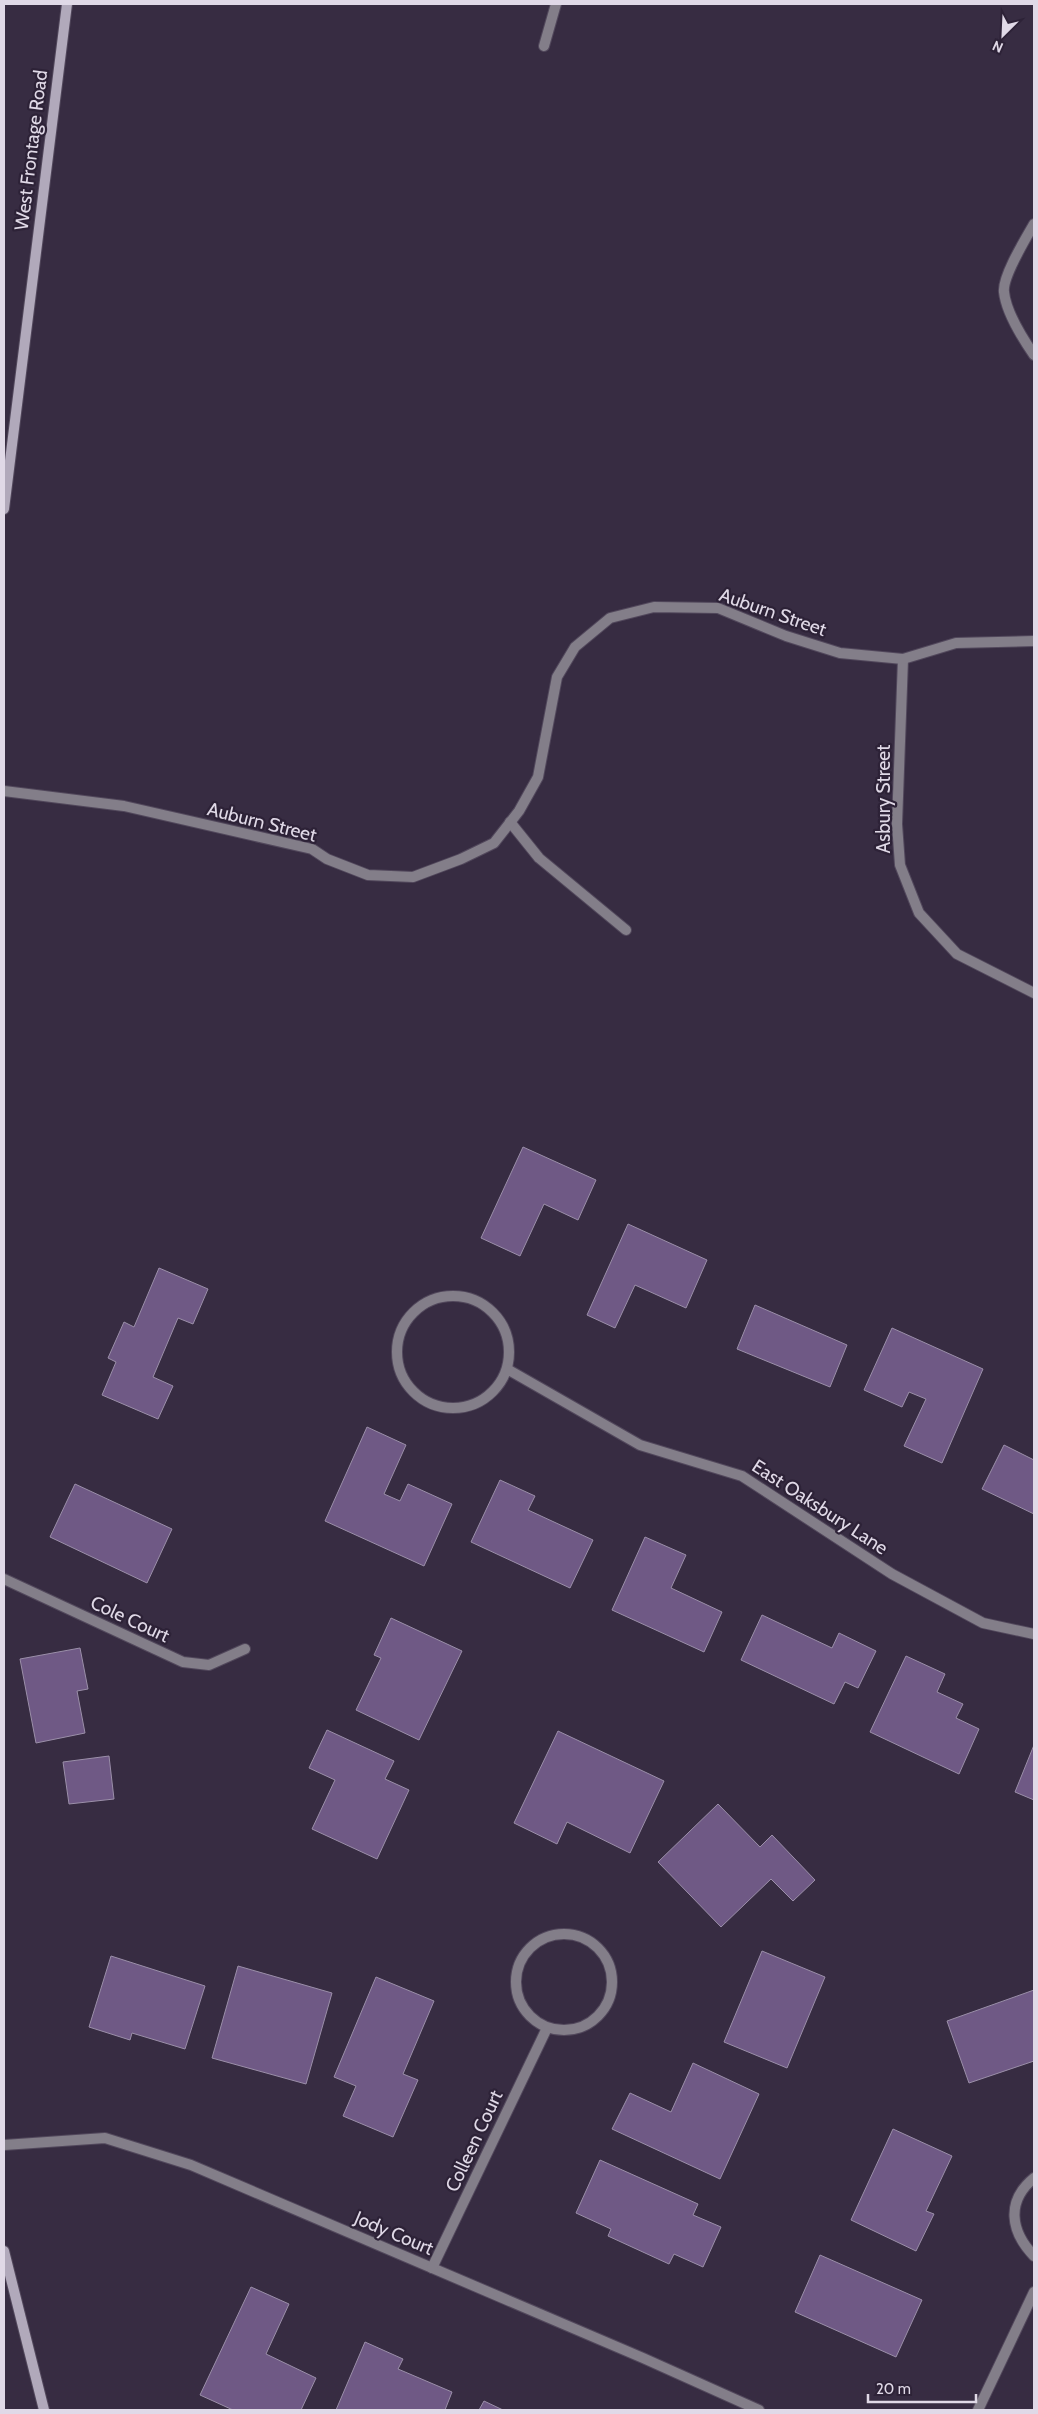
<svg xmlns="http://www.w3.org/2000/svg" width="1038" height="2414" font-family="Cabin,sans-serif">
	<style>
		.building { fill: #6f5985; stroke: #9b8fa9 }
		.lines { fill: none; stroke-linecap: round; stroke-linejoin: round }
		.lane-casing { stroke: #52485c; stroke-width: 12 }
		.street-casing { stroke: #52485c; stroke-width: 12 }
		.secondary-casing { stroke: #52485c; stroke-width: 12 }
		.lane { stroke: #837e89; stroke-width: 10 }
		.street { stroke: #837e89; stroke-width: 10 }
		.secondary { stroke: #b1a9bb; stroke-width: 10 }
		.labels { text-anchor: middle; dominant-baseline: central; stroke-width: 4.5; stroke-linejoin: round; paint-order: stroke }
		.street-label { font-size: 19px; fill: #e0d9e7; stroke: #2d2237 }
	</style>
	<rect width="100%" height="100%" fill="#372c42"/>
	<g class="building">
		<polygon points="523,1147 596,1180 578,1220 544,1204 520,1256 481,1238"/>
		<polygon points="628,1224 707,1260 686,1308 635,1285 615,1328 587,1315"/>
		<polygon points="159,1268 208,1289 193,1324 178,1318 153,1377 173,1386 158,1419 102,1395 116,1362 108,1358 124,1322 134,1327"/>
		<polygon points="755,1305 847,1345 830,1387 737,1349"/>
		<polygon points="892,1328 983,1369 942,1463 904,1446 926,1399 909,1392 902,1407 864,1390"/>
		<polygon points="367,1427 406,1445 384,1494 400,1501 408,1484 452,1504 424,1566 325,1521"/>
		<polygon points="1004,1445 1034,1460 1034,1514 982,1489"/>
		<polygon points="500,1480 535,1496 528,1510 593,1540 570,1588 471,1542"/>
		<polygon points="75,1484 172,1529 147,1583 50,1537"/>
		<polygon points="645,1537 686,1555 671,1588 722,1612 704,1652 612,1610"/>
		<polygon points="762,1615 832,1648 839,1633 876,1651 858,1688 845,1682 834,1704 741,1660"/>
		<polygon points="391,1618 462,1651 419,1740 356,1710 381,1658 374,1655"/>
		<polygon points="80,1648 88,1689 77,1691 85,1733 36,1743 20,1659"/>
		<polygon points="906,1656 945,1674 937,1692 963,1704 956,1718 979,1729 959,1774 870,1732"/>
		<polygon points="327,1730 394,1761 385,1779 409,1790 377,1859 312,1829 335,1780 309,1768"/>
		<polygon points="558,1731 664,1781 630,1853 567,1822 557,1844 514,1823"/>
		<polygon points="1034,1745 1034,1800 1015,1792"/>
		<polygon points="109,1756 114,1799 69,1804 63,1762"/>
		<polygon points="718,1804 760,1847 772,1835 815,1880 793,1901 771,1879 721,1927 658,1862"/>
		<polygon points="762,1951 825,1977 787,2068 724,2042"/>
		<polygon points="111,1956 205,1986 185,2049 132,2033 130,2040 89,2027"/>
		<polygon points="238,1966 332,1993 306,2084 212,2058"/>
		<polygon points="376,1977 434,2001 403,2074 418,2080 393,2137 343,2116 356,2086 334,2077"/>
		<polygon points="1034,1990 1034,2061 969,2083 947,2021"/>
		<polygon points="693,2063 759,2094 720,2179 612,2129 630,2093 671,2112"/>
		<polygon points="893,2129 952,2156 926,2211 934,2214 916,2251 851,2220"/>
		<polygon points="600,2160 698,2204 693,2215 721,2227 703,2267 674,2254 669,2264 608,2236 611,2229 576,2213"/>
		<polygon points="820,2255 922,2300 896,2357 795,2312"/>
		<polygon points="251,2287 289,2304 266,2354 316,2378 301,2410 233,2410 200,2395"/>
		<polygon points="365,2342 403,2359 398,2369 452,2392 445,2410 336,2410"/>
		<polygon points="484,2401 503,2410 479,2410"/>
	</g>
	<g class="lines">
		<defs>
			<g id="lane">
				<polyline points="544,46 556,4"/>
				<polyline points="510,822 539,858 626,930"/>
			</g>
			<g id="street">
				<path d="M1034,224C1026,238 1002,277 1004,292C1006,312 1023,339 1034,355"/>
				<polyline points="903,659 897,824 900,865 919,913 957,954 1034,993"/>
				<polyline points="4,791 124,806 312,849 327,859 368,875 413,877 461,859 494,843 519,811 538,777 557,677 575,647 610,618 654,607 718,608 786,636 840,653 903,659 956,643 1034,641"/>
				<circle cx="453" cy="1352" r="56"/>
				<polyline points="507,1369 640,1445 742,1476 892,1574 983,1623 1034,1634"/>
				<polyline points="4,1579 183,1662 209,1665 245,1649"/>
				<circle cx="564" cy="1982" r="48"/>
				<polyline points="4,2145 105,2138 191,2165 643,2358 759,2410"/>
				<path d="M1034,2178C1006,2201 1010,2231 1034,2256"/>
				<polyline points="432,2268 547,2028"/>
				<polyline points="978,2410 1034,2292"/>
			</g>
			<g id="secondary">
				<polyline points="4,509 67,4"/>
				<polyline points="4,2251 44,2410"/>
			</g>
		</defs>
		<use href="#lane" class="lane-casing"/>
		<use href="#street" class="street-casing"/>
		<use href="#secondary" class="secondary-casing"/>
		<use href="#lane" class="lane"/>
		<use href="#street" class="street"/>
		<use href="#secondary" class="secondary"/>
	</g>
	<g class="labels">
		<g class="street-label">
			<text transform="translate(31 150) rotate(-83)">West Frontage Road</text>
			<text transform="translate(773 612) rotate(19)">Auburn Street</text>
			<text transform="translate(883 799) rotate(-90)">Asbury Street</text>
			<text transform="translate(262 822) rotate(14)">Auburn Street</text>
			<text transform="translate(820 1507) rotate(33)">East Oaksbury Lane</text>
			<text transform="translate(130 1619) rotate(25)">Cole Court</text>
			<text transform="translate(474 2141) rotate(-65)">Colleen Court</text>
			<text transform="translate(394 2233) rotate(23)">Jody Court</text>
		</g>
	</g>
	<rect width="1038" height="2414" fill="none" stroke="#e0d9e7" stroke-width="10"/>
	<g transform="translate(1003 35) rotate(204)" stroke="#2d2237" stroke-width="4" paint-order="stroke">
	<path d="M0-4L9 19L0 12L-9 19Z" fill="#e0d9e7"/>
	<text y="-8" font-size="14" font-weight="bold" text-anchor="middle" fill="#e0d9e7">N</text>
	</g>
	<path d="M868 2394v8h108v-8" fill="none" stroke="#e0d9e7" stroke-width="2.5"/>
	<text x="876" y="2394" font-size="15" fill="#e0d9e7" stroke="#2d2237" stroke-width="4" paint-order="stroke">20 m</text>
</svg>
